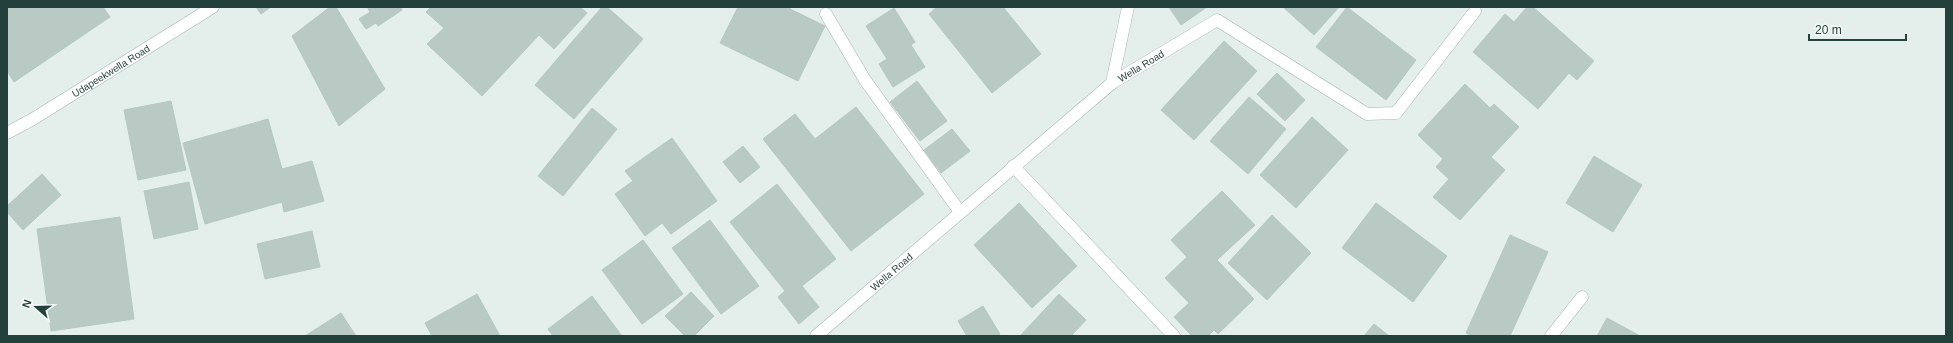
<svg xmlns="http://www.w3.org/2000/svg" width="1953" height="343" font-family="Helvetica,sans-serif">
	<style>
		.building { fill: #b9c9c4; stroke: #b6c8c2 }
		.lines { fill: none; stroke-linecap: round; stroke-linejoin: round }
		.street-casing { stroke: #a6b6b3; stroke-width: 13 }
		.street { stroke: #fff; stroke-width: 12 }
		.labels { text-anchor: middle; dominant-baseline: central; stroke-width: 3; stroke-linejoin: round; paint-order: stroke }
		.street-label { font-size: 10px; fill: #23403b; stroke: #f5faf8 }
	</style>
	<rect width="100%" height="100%" fill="#e4eeeb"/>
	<g class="building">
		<polygon points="7,7 103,7 110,17 14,82 7,71"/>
		<polygon points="256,7 271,7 261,14"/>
		<polygon points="330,7 336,7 385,89 339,126 292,36"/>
		<polygon points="367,7 400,7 402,10 378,26 376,23 366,29 359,19 370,12"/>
		<polygon points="431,7 580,7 587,13 554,49 539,35 482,96 427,44 444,28 426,12"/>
		<polygon points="602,7 607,7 643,39 574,119 535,85"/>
		<polygon points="738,7 791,7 790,9 825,26 798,81 720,43"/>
		<polygon points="937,7 1003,7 1041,54 992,93 929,14"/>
		<polygon points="1169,7 1207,7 1181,25"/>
		<polygon points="1283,7 1339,7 1314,35"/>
		<polygon points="1347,7 1416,60 1386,100 1316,47"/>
		<polygon points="1527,7 1533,7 1594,61 1577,80 1569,73 1538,109 1473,52 1505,14 1514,22"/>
		<polygon points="894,8 915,42 911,45 925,67 893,87 879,64 887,59 866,26"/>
		<polygon points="1224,41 1257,71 1194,140 1161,110"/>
		<polygon points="1277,73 1305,100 1285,121 1257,94"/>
		<polygon points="917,81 947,121 920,141 890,102"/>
		<polygon points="1465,84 1490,108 1494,104 1519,127 1491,157 1505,170 1460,220 1433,197 1449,179 1436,167 1443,159 1418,135"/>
		<polygon points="1249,97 1286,129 1248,174 1210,141"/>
		<polygon points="171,101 186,170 138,180 124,110"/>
		<polygon points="856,107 924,194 851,251 763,139 795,114 815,139"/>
		<polygon points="592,108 617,129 563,196 538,176"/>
		<polygon points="1312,117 1348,150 1296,208 1260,175"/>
		<polygon points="268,119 282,169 312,161 324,201 284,212 282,202 205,224 183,143"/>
		<polygon points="952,129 970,151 941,173 924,150"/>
		<polygon points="672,138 717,201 671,234 662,223 645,236 615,194 633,181 625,171"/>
		<polygon points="743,146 760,167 740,183 723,162"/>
		<polygon points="1594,156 1642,185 1613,232 1566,203"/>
		<polygon points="42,174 61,195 23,230 7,212 7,206"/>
		<polygon points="189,182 198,229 154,239 144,191"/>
		<polygon points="777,184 836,259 802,286 819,307 799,324 778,297 785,291 730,222"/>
		<polygon points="1222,191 1255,225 1217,260 1254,299 1218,334 1214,330 1208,336 1192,336 1174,317 1189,303 1165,278 1187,257 1171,240"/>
		<polygon points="1019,203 1077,266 1032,308 974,245"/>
		<polygon points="1376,203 1447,256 1413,302 1342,248"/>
		<polygon points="1272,215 1311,253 1267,300 1228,263"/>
		<polygon points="120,217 134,319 51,331 37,229"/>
		<polygon points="710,220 759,286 721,314 672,248"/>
		<polygon points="312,231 320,267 265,279 257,244"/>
		<polygon points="1510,235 1548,252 1510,336 1473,336 1466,333"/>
		<polygon points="643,240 683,294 642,324 602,270"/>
		<polygon points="691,292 714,316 694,336 685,336 665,316"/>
		<polygon points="477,294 500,336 432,336 425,323"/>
		<polygon points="1059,294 1086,320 1071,336 1020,336"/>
		<polygon points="592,296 622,336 553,336 548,329"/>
		<polygon points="983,306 1000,334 997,336 967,336 958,321"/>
		<polygon points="341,313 356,336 305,336"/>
		<polygon points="1607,318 1640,336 1597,336"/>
		<polygon points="1374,324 1389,336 1364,336"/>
	</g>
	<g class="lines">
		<defs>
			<g id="street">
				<polyline points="826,14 865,80 960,212"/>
				<polyline points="1112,83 1128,7"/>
				<path id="s1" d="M7,133L33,119L213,7"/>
				<polyline points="1013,166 1174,336"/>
				<path id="s2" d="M816,336L1112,83L1217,20L1367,114L1396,113L1475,11"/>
				<polyline points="1551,336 1582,297"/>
			</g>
		</defs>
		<use href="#street" class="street-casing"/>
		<use href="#street" class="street"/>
	</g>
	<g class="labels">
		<g class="street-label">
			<text stroke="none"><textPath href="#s2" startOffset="423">Wella Road</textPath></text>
			<text stroke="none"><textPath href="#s1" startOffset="121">Udapeekwella Road</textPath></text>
			<text stroke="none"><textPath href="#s2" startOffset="99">Wella Road</textPath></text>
		</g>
	</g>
	<rect width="1953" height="343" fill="none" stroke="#23403b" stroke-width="16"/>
	<g transform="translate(36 307) rotate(290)" stroke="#f5faf8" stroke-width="3" paint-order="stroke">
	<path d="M0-3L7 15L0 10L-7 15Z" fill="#23403b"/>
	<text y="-6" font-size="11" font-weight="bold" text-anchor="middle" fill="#23403b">N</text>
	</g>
	<path d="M1809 34v6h97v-6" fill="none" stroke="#23403b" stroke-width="2"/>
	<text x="1815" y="34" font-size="12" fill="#23403b" stroke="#f5faf8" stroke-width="3" paint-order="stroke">20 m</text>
</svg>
